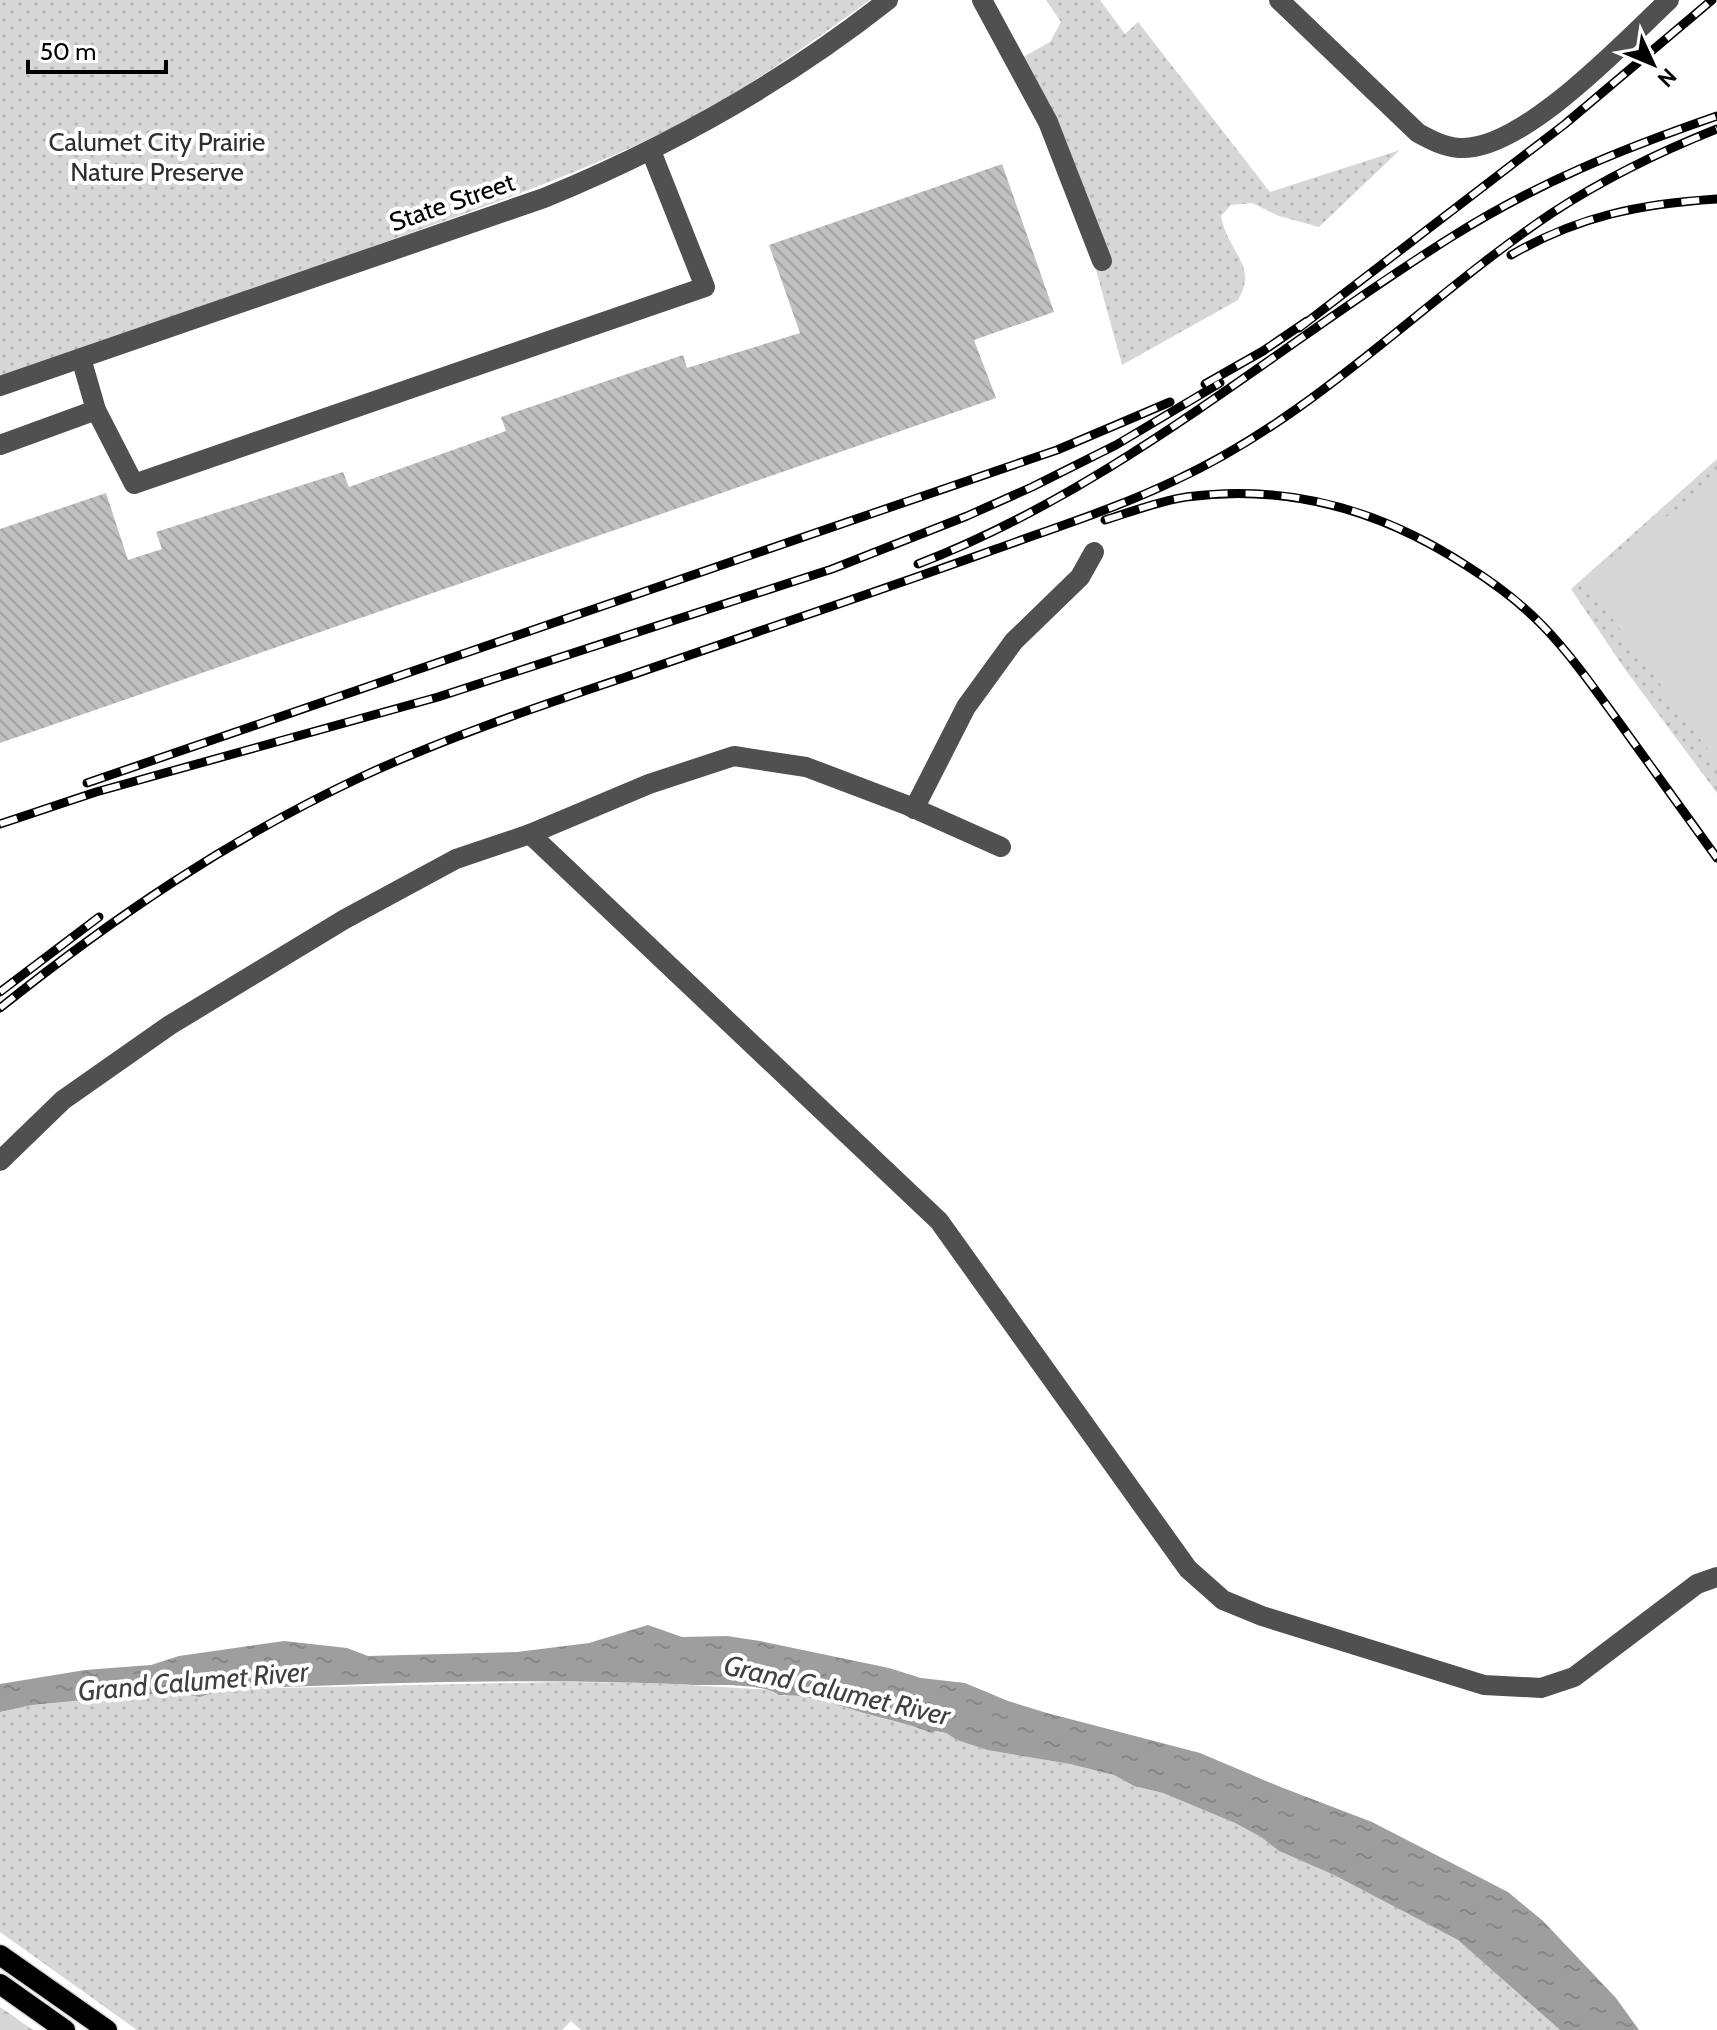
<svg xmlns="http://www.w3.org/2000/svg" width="1717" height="2030" font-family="Cabin,sans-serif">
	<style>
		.grass { fill: url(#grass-dots) }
		.forest { fill: url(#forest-firs) }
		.park { fill: #d7d7d7 }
		.water { fill: url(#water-ripples) }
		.building { fill: url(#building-back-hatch) }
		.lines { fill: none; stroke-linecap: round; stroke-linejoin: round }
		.major-casing { stroke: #dbdbdb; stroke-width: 23 }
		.minor { stroke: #505050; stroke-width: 20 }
		.major { stroke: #000; stroke-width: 20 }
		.rail-casing { stroke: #000; stroke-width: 9 }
		.rail { stroke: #fff; stroke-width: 6; stroke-dasharray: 18; stroke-linecap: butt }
		.labels { text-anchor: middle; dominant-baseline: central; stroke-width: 8; stroke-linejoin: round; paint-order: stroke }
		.park-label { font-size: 26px; fill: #2e2e2e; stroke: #fff }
		.street-label { font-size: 26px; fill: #000; stroke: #fff }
		.water-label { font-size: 28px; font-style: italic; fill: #3f3f3f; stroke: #fff }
	</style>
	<defs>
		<pattern id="grass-dots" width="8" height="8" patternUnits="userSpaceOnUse" patternTransform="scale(2)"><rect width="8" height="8" fill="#d7d7d7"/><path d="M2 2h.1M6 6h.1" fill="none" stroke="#b7b7b7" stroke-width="1.8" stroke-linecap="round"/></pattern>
		<pattern id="forest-firs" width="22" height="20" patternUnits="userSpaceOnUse" patternTransform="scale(2)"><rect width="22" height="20" fill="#d7d7d7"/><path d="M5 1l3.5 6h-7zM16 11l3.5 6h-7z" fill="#b7b7b7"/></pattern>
		<pattern id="water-ripples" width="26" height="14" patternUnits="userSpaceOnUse" patternTransform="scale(2)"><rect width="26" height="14" fill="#9e9e9e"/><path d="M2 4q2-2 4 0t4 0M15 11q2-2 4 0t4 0" fill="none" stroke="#868686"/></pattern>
		<pattern id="building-back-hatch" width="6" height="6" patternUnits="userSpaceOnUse" patternTransform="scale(2)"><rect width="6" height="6" fill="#c0c0c0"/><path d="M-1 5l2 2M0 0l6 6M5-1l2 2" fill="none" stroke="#a3a3a3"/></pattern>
	</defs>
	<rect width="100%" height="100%" fill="#fff"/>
	<g class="grass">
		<path d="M0,0H870C806,46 742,93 672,128C588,170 500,201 413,232C276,282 138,329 0,376Z"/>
		<path d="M1046,0H1100L1125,34L1138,22L1270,192L1400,150L1319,227L1279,216L1252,203L1231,205L1221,216C1227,252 1259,265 1238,300L1122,365L1061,142L1020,59L1050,42L1061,22Z"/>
		<polygon points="1717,459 1717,793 1624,668 1571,589"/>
		<path d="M563,1682L654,1683L773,1690L784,1696C805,1689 848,1709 870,1715C891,1721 911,1724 931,1733L936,1731L946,1733L957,1740L987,1750L1070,1764L1114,1775L1134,1786L1163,1793L1235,1823L1261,1837L1279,1851L1334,1875L1458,1940L1560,2030H581L571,2021L562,2030H137L0,1932V1712L32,1705L106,1698H128L154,1694L166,1697L182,1693L199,1696L226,1689Z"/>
	</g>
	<polygon class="forest" points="0,2007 33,2030 0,2030"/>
	<polygon class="park" points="1717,480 1717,762 1583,578"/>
	<path class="water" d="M648,1625L682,1637L727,1636L760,1641L889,1668L921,1678L965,1683L1008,1701L1047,1713L1200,1753L1278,1786L1372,1822L1508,1892L1543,1921L1616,1998L1639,2030H1560L1458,1940L1334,1875L1279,1851L1261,1837L1235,1823L1163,1793L1134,1786L1114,1775L1070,1764L987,1750L957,1740L946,1733L936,1731L931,1733C911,1724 892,1721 871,1715C839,1706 812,1694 779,1695C764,1683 716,1685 696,1685C539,1677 383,1683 227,1689L199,1697L182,1693L166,1697L154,1694L128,1698H106L32,1705L0,1712V1684L85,1670L151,1665L179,1656L284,1641L347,1648L368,1656L517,1652L589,1643Z"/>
	<polygon class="building" points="1002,164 1054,312 974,340 996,398 0,743 0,529 106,493 128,560 162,549 156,532 343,472 349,487 506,431 501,417 683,355 687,368 800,333 769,245"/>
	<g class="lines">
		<defs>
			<g id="major">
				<polyline points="0,1955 107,2030"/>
				<polyline points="0,1984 65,2030"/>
			</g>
		</defs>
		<use href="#major" class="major-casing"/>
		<g class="minor">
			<polyline points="982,0 1048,122 1102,261"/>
			<path d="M1279,0L1418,133C1431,140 1444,147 1459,148C1522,152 1624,42 1669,0"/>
			<path d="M0,386L544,198C668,147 783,83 888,0"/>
			<polyline points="96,410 134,484 705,287 651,151"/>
			<polyline points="0,445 96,410 81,358"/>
			<polyline points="914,809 966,707 1014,641 1080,577 1094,552"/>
			<polyline points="530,834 939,1221 1188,1569 1223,1600 1262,1616 1484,1685 1541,1688 1574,1677 1697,1584 1717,1577"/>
			<polyline points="0,1161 63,1100 170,1025 345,919 456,859 530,834 649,784 734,756 806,767 909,806 1001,847"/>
		</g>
		<use href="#major" class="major"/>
		<defs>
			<g id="rail">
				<path d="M1511,255C1579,216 1639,204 1717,199"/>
				<polyline points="1299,328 1565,124 1712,0"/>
				<polyline points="1205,384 1263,351 1307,321"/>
				<path d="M1105,520C1131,512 1159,501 1186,497C1289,483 1381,510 1467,566C1494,583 1520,602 1543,626C1572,656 1596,691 1621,725C1653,769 1685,814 1717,858"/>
				<path d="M918,564C1116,488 1275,347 1453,236C1539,182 1622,149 1717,116"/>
				<polyline points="87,783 1057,450 1170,402"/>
				<polyline points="0,824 96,792 438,697 832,569 967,516 1032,487 1116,445 1220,383"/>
				<polyline points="0,992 99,917"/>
				<path d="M0,1008C114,917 229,839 361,777C447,737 537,707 626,677C750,634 873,593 996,549C1057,527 1120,507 1178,479C1318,414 1425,298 1552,213C1604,179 1659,152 1717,129"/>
			</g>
		</defs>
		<use href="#rail" class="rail-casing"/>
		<use href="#rail" class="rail"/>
	</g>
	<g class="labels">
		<g class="park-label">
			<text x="157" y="142">Calumet City Prairie<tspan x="157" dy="30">Nature Preserve</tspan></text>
		</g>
		<g class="street-label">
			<text transform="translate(452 202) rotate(-19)">State Street</text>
		</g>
		<g class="water-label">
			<text transform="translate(193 1681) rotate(-5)">Grand Calumet River</text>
			<text transform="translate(837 1690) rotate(13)">Grand Calumet River</text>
		</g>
	</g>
	<g transform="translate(1653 64) rotate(134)" stroke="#ffffff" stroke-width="6" paint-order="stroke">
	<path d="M0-6L14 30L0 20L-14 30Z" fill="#000000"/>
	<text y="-12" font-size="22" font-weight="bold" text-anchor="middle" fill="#000000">N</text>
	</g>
	<path d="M28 60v12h138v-12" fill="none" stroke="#000000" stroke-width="4"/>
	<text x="40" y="60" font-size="24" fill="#000000" stroke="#ffffff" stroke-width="6" paint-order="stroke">50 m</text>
</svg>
